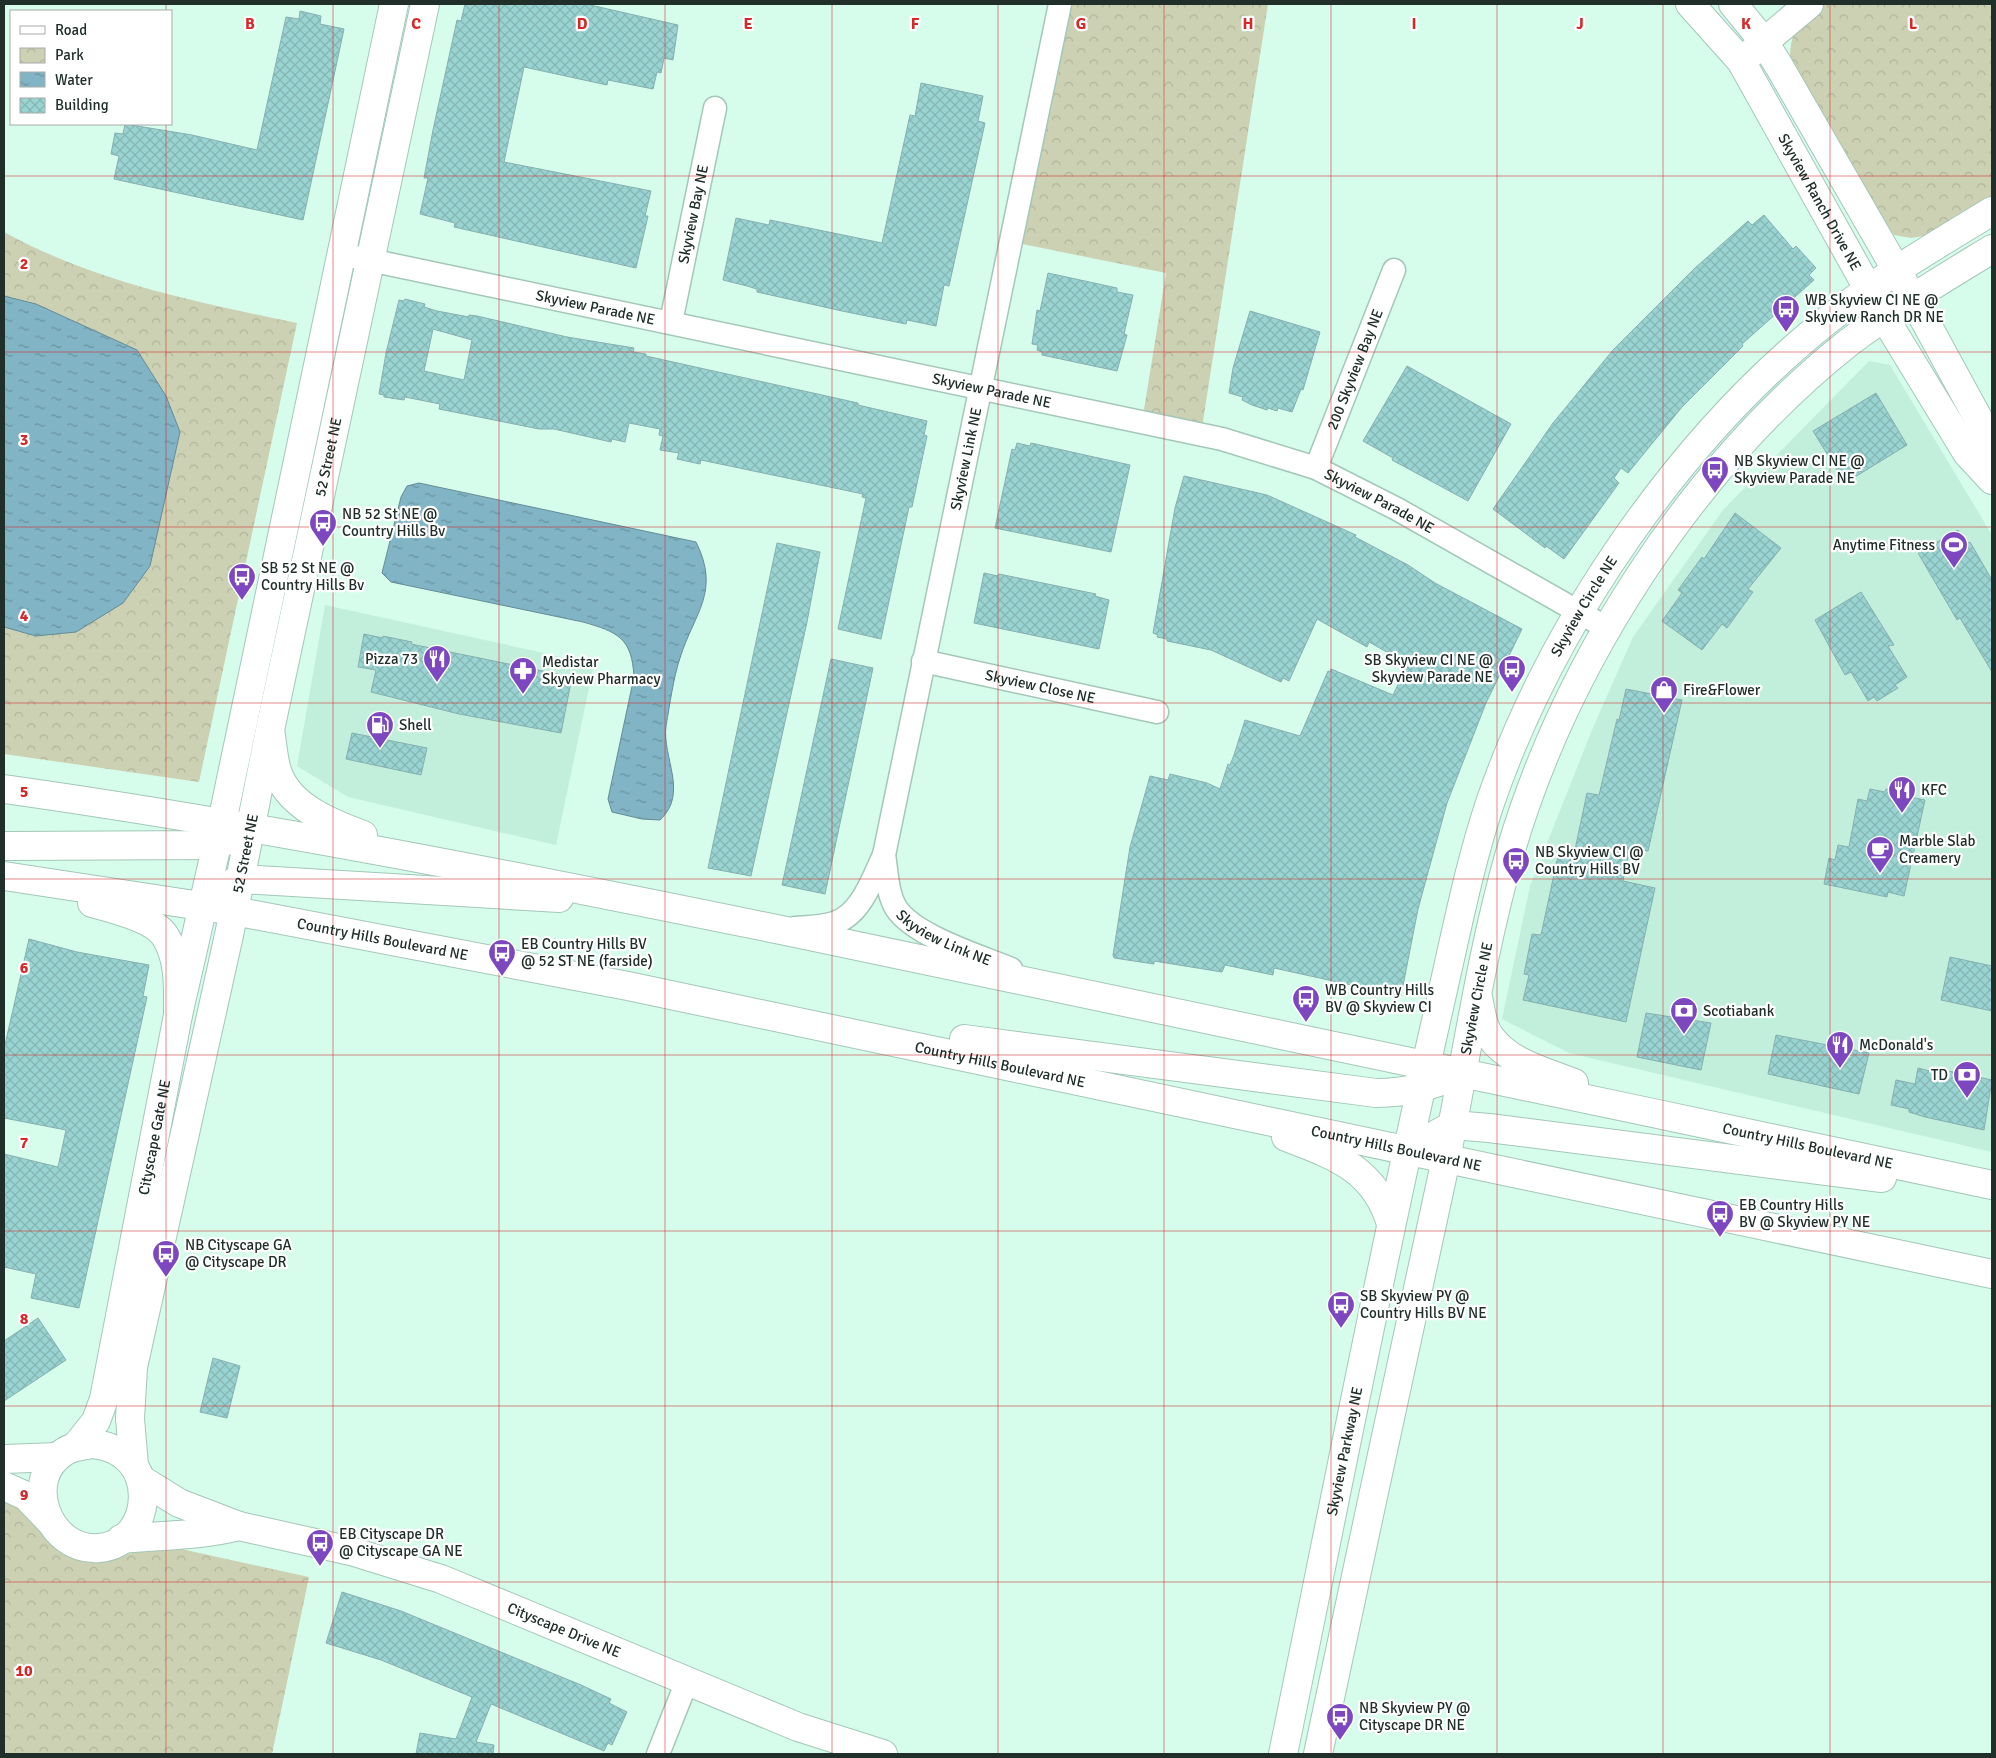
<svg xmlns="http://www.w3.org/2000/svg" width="1996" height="1758" font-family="Signika,sans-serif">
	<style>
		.built { fill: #c2efdc }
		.park { fill: url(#park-crowns) }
		.water { fill: url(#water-ripples); stroke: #648c96 }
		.building { fill: url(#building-cross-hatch); stroke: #86b0af; fill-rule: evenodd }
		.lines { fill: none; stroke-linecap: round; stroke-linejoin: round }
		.minor-casing { stroke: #a3c7b8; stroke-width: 25 }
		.tertiary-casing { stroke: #a3c7b8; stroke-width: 30 }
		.secondary-casing { stroke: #a3c7b8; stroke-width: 30 }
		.minor { stroke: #fff; stroke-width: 22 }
		.tertiary { stroke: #fff; stroke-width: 28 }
		.secondary { stroke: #fff; stroke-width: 28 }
		.grid { fill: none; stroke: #d62828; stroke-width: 1; stroke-opacity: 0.55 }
		.labels { text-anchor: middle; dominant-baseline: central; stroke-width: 4.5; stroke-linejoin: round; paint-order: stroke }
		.street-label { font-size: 15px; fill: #202f29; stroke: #fff }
		.poi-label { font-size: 15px; fill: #202f29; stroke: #fff; text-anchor: start }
		.grid-label { font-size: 16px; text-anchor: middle; font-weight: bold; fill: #d62828; stroke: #fff; stroke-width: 4.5; stroke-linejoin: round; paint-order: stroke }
	</style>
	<defs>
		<pattern id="park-crowns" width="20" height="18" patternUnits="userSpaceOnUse" patternTransform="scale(1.25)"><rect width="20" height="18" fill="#cdd1b3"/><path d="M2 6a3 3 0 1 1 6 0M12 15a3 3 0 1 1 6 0" fill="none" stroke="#b0b49a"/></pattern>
		<pattern id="water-ripples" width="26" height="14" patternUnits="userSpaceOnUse" patternTransform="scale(1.25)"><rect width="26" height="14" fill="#81b4c5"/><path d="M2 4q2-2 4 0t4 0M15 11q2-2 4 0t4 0" fill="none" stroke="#6993a0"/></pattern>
		<pattern id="building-cross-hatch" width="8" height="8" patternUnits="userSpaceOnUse" patternTransform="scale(1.25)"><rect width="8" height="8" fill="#9ad4d2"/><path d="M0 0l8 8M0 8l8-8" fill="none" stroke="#84b6b4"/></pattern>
	</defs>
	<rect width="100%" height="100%" fill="#d6fcec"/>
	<g class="built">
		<polygon points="1869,361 1890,365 1992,535 1992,1152 1569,1053 1502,1019 1530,886 1592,730 1633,637 1723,510"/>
		<polygon points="325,605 594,664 556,845 348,797 297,766"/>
	</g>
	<g class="park">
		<polygon points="1060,4 1268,4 1201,434 1142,422 1166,273 1012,242"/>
		<path d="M1822,4H1992V197L1924,236L1911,238L1894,235L1881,219L1790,59C1790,28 1801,24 1822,4Z"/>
		<path d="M4,232C95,282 196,302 297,323L199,782L4,754Z"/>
		<polygon points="4,1498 23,1509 59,1551 78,1559 97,1562 163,1545 309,1577 272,1754 4,1754"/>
	</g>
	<g class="water">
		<polygon points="4,296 36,304 137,350 166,396 180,432 150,566 123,603 76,632 36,636 4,627"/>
		<path d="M419,483L696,542C721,592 694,613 680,658C673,679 670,704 666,726C662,758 689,793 660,820L642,819L612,812L608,799L634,677C632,638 618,632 583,622L391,582L382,573L401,497L407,486Z"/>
	</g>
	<g class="building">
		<polygon points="465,4 586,4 678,25 673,60 664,58 661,73 657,72 653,89 608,80 607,85 524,67 504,162 651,191 645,216 648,216 636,268 454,227 455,223 420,214 428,178 424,178 433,130 457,20 461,21"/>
		<polygon points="300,11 321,16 320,24 344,29 303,220 114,179 119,156 111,154 115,133 123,134 125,124 192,135 257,150 286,17 299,19"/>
		<polygon points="921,83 983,96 978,121 985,123 949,286 944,285 936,326 907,320 906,324 842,311 757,292 757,289 747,286 723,280 736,218 769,225 770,220 882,243 910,115 915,116"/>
		<polygon points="1764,215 1793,249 1796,246 1816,268 1809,275 1814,280 1742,344 1743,346 1682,407 1628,473 1621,468 1614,478 1619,483 1564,559 1546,546 1545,548 1493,509 1553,423 1613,350 1695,268 1748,221 1752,225"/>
		<polygon points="1048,273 1117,288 1117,292 1133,295 1124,334 1127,335 1117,371 1042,355 1042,352 1037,350 1038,345 1032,344 1037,310 1040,311"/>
		<path d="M405,299L425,304L424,307L437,311L469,317V315L477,316L567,337L634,348L633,352L646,354V356L858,403V405L927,421L924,435L927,436L912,507H909L881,639L838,629L866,498L862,497L863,494L701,460L700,464L677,459L679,453L660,450L663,436L659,435L660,429L629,423L625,442L612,439L611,442L554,429H539L439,409L440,404L405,397L404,400L384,397V395L379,394L386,353L399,300L404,301ZM433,329L472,340L464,380L424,371Z"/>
		<polygon points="1250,311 1320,332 1303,390 1301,389 1292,412 1278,408 1277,411 1268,408 1267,410 1252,405 1242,400 1243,397 1229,393 1233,368"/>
		<polygon points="1407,366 1511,424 1468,501 1392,460 1393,458 1363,441"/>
		<polygon points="1876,393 1907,445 1845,483 1813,431"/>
		<polygon points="1017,443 1030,446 1031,443 1130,465 1111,552 995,528 1012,449 1015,450"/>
		<polygon points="1184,476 1267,495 1356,535 1355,537 1408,565 1435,583 1522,629 1486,703 1447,803 1418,909 1401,996 1274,968 1273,975 1225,965 1222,972 1154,961 1154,964 1114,958 1113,955 1130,847 1150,776 1168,780 1170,774 1207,783 1220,789 1228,764 1230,765 1234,755 1245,720 1300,736 1328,671 1330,672 1331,669 1393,695 1408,664 1369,642 1367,647 1317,619 1289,681 1283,678 1281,682 1211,650 1167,641 1167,639 1157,637 1158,635 1153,633 1175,508"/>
		<polygon points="1735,513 1781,548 1748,589 1753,592 1727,628 1722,624 1702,650 1662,621 1682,593 1678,590 1702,557 1704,559"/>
		<polygon points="1958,530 1966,544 1970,542 1992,580 1992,672 1960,618 1957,620 1918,553"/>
		<polygon points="777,543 820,552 807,622 751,876 708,868"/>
		<polygon points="984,573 998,576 999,574 1096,594 1095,596 1109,600 1099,649 974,623"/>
		<polygon points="1861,592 1894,645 1888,646 1907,677 1895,685 1898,688 1877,701 1874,697 1868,701 1851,672 1845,675 1815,620"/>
		<polygon points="364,634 383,638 383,636 412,642 411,644 572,677 561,733 459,714 371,692 376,670 358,667"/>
		<polygon points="831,659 873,668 825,894 782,885"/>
		<polygon points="1626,689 1682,700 1648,851 1630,847 1623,881 1655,888 1626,1022 1523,1000 1529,975 1524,974 1532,934 1541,935 1559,851 1574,854 1587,793 1599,795 1617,719 1619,720"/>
		<polygon points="352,733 427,748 421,775 346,759"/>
		<polygon points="1870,789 1885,792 1886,789 1911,794 1910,797 1925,800 1904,896 1888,892 1887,897 1824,884 1829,858 1835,860 1838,845 1849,847 1858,799 1867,801"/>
		<polygon points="29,939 77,952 149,965 143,996 147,997 79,1308 31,1298 36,1274 4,1267 4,1154 58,1167 66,1130 4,1118 4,1049"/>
		<polygon points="1950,957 1992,966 1992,1011 1941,1000"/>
		<polygon points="1646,1013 1711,1023 1701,1070 1637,1057"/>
		<polygon points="1776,1035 1869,1053 1859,1094 1768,1074"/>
		<polygon points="1918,1068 1934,1072 1934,1068 1992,1080 1984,1130 1925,1117 1909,1112 1909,1109 1891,1105 1896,1080 1915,1084"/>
		<polygon points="38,1318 66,1360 4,1401 4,1341"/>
		<polygon points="213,1358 240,1366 227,1418 200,1412"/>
		<polygon points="342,1592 401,1611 581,1685 611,1699 609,1703 627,1712 612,1745 608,1743 604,1751 491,1704 476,1742 494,1745 493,1754 416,1754 420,1733 456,1739 472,1697 381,1660 326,1643"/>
	</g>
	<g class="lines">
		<defs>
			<g id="minor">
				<path id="s1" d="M341,254L1222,439L1316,468L1397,509L1607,628"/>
				<path id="s2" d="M671,322L715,108"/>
				<path id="s3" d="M1316,468L1394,270"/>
				<path id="s4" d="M923,661L1157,712"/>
				<path id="s5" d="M884,855C887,872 887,893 896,908C914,936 980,956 1011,969"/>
				<path id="s6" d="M795,928C808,927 822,927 834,923C861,915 873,878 884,855L1060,4"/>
				<polyline points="658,1754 687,1681"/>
			</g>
			<g id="tertiary">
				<path id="s7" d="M1690,4L1741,61L1884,317L1967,453L1992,480"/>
				<polyline points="1733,4 1764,42 1779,66 1912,297 1990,440 1992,450"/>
				<polyline points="1750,54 1809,4"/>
				<path d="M93,1444C162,1450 155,1544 99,1548C48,1552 21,1479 64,1452C73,1446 83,1446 93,1444Z"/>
				<path id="s8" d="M76,1446L96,1421L104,1399L178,1015L222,822L394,4"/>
				<polyline points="4,1459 57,1457"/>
				<path id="s9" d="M134,1465L130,1419L133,1367L229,935L270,730L425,4"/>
				<path id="s10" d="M142,1480L179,1503L239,1526L351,1551L441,1579L798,1727L883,1754"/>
				<polyline points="4,1486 26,1496 49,1520"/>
				<path d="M121,1539C160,1535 201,1536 239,1526"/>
				<path id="s11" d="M1283,1754C1323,1560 1361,1365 1403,1171C1417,1105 1432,1038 1447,972C1460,914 1472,856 1491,800C1553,622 1681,436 1829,319C1880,278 1936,245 1992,211"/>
				<path id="s12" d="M1318,1754C1359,1560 1401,1367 1443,1173C1465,1067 1480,957 1510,853C1566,662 1692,467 1848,343C1894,308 1943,279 1992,249"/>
			</g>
			<g id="secondary">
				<path d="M270,730C273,745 273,763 279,776C292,808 333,824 363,835"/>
				<path id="s13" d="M4,789C267,826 526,878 786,931C1188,1013 1590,1100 1992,1185"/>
				<polyline points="4,846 216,845 231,839 250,826"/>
				<path id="s14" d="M4,876L234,911L628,986L1992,1274"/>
				<path d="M92,903C111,908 154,918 165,936C180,959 178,989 178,1015"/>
				<polyline points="202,906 217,891 240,879 559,898"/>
				<path d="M1478,998C1481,1010 1482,1025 1489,1035C1508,1063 1544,1071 1574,1083"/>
				<path d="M964,1039L1376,1093C1410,1093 1432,1085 1464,1073"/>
				<path d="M1286,1137C1336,1156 1375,1169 1391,1224"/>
				<polyline points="1408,1150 1453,1125 1489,1128 1882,1178"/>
			</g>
		</defs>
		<use href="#minor" class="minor-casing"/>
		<use href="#tertiary" class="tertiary-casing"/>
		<use href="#secondary" class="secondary-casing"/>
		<use href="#minor" class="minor"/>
		<use href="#tertiary" class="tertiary"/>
		<use href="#secondary" class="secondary"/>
	</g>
	<path class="grid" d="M166,4V11M333,4V1754M499,4V1754M665,4V1754M832,4V1754M998,4V1754M1164,4V1754M1331,4V1754M1497,4V1754M1663,4V1754M1830,4V1754M166,124V1754M4,176H1992M4,352H1992M4,527H1992M4,703H1992M4,879H1992M4,1055H1992M4,1231H1992M4,1406H1992M4,1582H1992"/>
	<defs>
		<symbol id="bus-pin" viewBox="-11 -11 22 30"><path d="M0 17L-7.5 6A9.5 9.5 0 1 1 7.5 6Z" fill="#7d48bf" stroke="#fff"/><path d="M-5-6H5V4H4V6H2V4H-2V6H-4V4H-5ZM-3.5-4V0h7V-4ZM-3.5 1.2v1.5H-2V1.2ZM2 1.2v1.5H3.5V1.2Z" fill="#fff"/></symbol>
		<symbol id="stadium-pin" viewBox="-11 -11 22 30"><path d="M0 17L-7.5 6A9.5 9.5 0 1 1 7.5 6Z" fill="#7d48bf" stroke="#fff"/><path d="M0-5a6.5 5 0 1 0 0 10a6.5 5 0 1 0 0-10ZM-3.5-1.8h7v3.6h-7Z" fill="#fff"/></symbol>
		<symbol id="restaurant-pin" viewBox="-11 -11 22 30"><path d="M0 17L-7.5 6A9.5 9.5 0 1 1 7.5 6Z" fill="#7d48bf" stroke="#fff"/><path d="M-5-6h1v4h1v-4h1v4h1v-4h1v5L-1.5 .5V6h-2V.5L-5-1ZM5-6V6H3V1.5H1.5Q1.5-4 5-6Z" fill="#fff"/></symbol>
		<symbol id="pharmacy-pin" viewBox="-11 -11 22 30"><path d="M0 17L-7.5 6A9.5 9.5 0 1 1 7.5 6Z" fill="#7d48bf" stroke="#fff"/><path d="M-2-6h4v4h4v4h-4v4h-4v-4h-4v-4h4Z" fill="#fff"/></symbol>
		<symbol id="shop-pin" viewBox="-11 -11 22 30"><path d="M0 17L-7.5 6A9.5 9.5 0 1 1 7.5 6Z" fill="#7d48bf" stroke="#fff"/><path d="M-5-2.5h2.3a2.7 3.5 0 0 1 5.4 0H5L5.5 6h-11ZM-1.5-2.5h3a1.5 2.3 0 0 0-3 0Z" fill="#fff"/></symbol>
		<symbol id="fuel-pin" viewBox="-11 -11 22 30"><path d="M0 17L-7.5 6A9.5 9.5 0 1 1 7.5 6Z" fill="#7d48bf" stroke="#fff"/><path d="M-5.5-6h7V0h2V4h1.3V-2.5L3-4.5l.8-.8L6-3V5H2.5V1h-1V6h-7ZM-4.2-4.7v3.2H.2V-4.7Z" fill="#fff"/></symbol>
		<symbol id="cafe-pin" viewBox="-11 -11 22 30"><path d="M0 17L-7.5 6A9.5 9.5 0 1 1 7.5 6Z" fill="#7d48bf" stroke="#fff"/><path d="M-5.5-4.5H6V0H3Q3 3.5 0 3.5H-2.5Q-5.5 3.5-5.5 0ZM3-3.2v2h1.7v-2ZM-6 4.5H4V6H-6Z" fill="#fff"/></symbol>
		<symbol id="bank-pin" viewBox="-11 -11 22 30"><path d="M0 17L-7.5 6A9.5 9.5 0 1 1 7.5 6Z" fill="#7d48bf" stroke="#fff"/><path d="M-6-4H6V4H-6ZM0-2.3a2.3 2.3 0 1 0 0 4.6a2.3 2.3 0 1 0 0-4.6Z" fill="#fff"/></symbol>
	</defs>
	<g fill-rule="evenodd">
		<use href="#bus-pin" x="1770" y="293" width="32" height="43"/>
		<use href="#bus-pin" x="1699" y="454" width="32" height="43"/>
		<use href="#bus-pin" x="307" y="507" width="32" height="43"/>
		<use href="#stadium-pin" x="1938" y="529" width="32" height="43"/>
		<use href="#bus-pin" x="226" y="561" width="32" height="43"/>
		<use href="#restaurant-pin" x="421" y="643" width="32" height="43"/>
		<use href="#bus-pin" x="1496" y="653" width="32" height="43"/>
		<use href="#pharmacy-pin" x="507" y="655" width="32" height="43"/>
		<use href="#shop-pin" x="1648" y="674" width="32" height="43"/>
		<use href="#fuel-pin" x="364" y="709" width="32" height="43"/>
		<use href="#restaurant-pin" x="1886" y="774" width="32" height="43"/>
		<use href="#cafe-pin" x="1864" y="834" width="32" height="43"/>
		<use href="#bus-pin" x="1500" y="845" width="32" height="43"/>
		<use href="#bus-pin" x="486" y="937" width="32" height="43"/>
		<use href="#bus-pin" x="1290" y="983" width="32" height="43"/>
		<use href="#bank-pin" x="1668" y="995" width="32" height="43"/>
		<use href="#restaurant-pin" x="1824" y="1029" width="32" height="43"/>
		<use href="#bank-pin" x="1951" y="1059" width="32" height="43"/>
		<use href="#bus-pin" x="1704" y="1198" width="32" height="43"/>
		<use href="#bus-pin" x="150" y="1238" width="32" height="43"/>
		<use href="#bus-pin" x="1325" y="1289" width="32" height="43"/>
		<use href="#bus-pin" x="304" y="1527" width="32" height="43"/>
		<use href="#bus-pin" x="1324" y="1701" width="32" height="43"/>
	</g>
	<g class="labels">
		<g class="street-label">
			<text stroke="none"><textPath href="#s7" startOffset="238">Skyview Ranch Drive NE</textPath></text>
			<text stroke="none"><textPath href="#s2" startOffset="110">Skyview Bay NE</textPath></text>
			<text stroke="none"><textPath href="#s1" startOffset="260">Skyview Parade NE</textPath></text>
			<text stroke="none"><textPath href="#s3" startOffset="106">200 Skyview Bay NE</textPath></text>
			<text stroke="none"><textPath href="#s1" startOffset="665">Skyview Parade NE</textPath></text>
			<text stroke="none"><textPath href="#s9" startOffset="1029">52 Street NE</textPath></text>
			<text stroke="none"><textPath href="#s6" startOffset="531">Skyview Link NE</textPath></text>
			<text stroke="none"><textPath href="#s1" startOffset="1070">Skyview Parade NE</textPath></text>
			<text stroke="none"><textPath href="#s11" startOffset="1192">Skyview Circle NE</textPath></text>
			<text stroke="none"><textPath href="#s4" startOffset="120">Skyview Close NE</textPath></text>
			<text stroke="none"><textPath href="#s9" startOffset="624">52 Street NE</textPath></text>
			<text stroke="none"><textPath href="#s5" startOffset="112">Skyview Link NE</textPath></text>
			<text stroke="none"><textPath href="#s14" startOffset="384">Country Hills Boulevard NE</textPath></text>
			<text stroke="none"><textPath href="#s12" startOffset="772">Skyview Circle NE</textPath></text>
			<text stroke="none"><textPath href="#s14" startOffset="1014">Country Hills Boulevard NE</textPath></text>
			<text stroke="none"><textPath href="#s8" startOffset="322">Cityscape Gate NE</textPath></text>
			<text stroke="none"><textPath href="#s13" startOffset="1839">Country Hills Boulevard NE</textPath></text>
			<text stroke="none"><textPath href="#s14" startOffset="1419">Country Hills Boulevard NE</textPath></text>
			<text stroke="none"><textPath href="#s11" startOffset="309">Skyview Parkway NE</textPath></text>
			<text stroke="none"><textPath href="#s10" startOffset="450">Cityscape Drive NE</textPath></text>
		</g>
		<g class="poi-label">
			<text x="1805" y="300">WB Skyview CI NE @<tspan x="1805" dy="17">Skyview Ranch DR NE</tspan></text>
			<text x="1734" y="461">NB Skyview CI NE @<tspan x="1734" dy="17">Skyview Parade NE</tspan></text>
			<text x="342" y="514">NB 52 St NE @<tspan x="342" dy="17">Country Hills Bv</tspan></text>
			<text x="1935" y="545" text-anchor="end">Anytime Fitness</text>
			<text x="261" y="568">SB 52 St NE @<tspan x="261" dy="17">Country Hills Bv</tspan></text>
			<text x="418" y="659" text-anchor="end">Pizza 73</text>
			<text x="1493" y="660" text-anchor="end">SB Skyview CI NE @<tspan x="1493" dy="17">Skyview Parade NE</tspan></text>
			<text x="542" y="662">Medistar<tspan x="542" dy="17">Skyview Pharmacy</tspan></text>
			<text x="1683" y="690">Fire&amp;Flower</text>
			<text x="399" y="725">Shell</text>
			<text x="1921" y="790">KFC</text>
			<text x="1899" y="841">Marble Slab<tspan x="1899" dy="17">Creamery</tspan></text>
			<text x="1535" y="852">NB Skyview CI @<tspan x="1535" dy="17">Country Hills BV</tspan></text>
			<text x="521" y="944">EB Country Hills BV<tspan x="521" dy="17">@ 52 ST NE (farside)</tspan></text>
			<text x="1325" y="990">WB Country Hills<tspan x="1325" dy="17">BV @ Skyview CI</tspan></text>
			<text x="1703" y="1011">Scotiabank</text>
			<text x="1859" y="1045">McDonald's</text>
			<text x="1948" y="1075" text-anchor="end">TD</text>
			<text x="1739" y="1205">EB Country Hills<tspan x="1739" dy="17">BV @ Skyview PY NE</tspan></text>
			<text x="185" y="1245">NB Cityscape GA<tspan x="185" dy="17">@ Cityscape DR</tspan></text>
			<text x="1360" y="1296">SB Skyview PY @<tspan x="1360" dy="17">Country Hills BV NE</tspan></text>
			<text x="339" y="1534">EB Cityscape DR<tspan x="339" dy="17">@ Cityscape GA NE</tspan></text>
			<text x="1359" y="1708">NB Skyview PY @<tspan x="1359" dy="17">Cityscape DR NE</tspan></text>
		</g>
	</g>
	<g class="grid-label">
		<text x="250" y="29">B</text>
		<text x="416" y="29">C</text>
		<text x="582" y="29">D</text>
		<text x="748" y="29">E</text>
		<text x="915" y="29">F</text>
		<text x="1081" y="29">G</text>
		<text x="1248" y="29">H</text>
		<text x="1414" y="29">I</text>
		<text x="1580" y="29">J</text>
		<text x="1746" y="29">K</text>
		<text x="1913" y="29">L</text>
		<text x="24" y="269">2</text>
		<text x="24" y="445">3</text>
		<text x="24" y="621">4</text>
		<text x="24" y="797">5</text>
		<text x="24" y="973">6</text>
		<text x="24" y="1148">7</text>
		<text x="24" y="1324">8</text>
		<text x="24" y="1500">9</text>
		<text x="24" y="1676">10</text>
	</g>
	<rect width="1996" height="1758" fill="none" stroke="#202f29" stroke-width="10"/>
	<rect x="10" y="10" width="162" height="115" fill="#ffffff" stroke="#a6aca9"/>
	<rect x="20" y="26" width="25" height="8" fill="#ffffff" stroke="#a6aca9"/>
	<text x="55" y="35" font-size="15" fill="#202f29">Road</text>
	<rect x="20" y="48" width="25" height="15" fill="url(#park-crowns)" stroke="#a6aca9"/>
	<text x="55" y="60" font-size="15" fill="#202f29">Park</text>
	<rect x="20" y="72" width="25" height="15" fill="url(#water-ripples)" stroke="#a6aca9"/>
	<text x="55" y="85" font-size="15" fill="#202f29">Water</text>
	<rect x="20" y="98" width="25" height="15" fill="url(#building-cross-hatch)" stroke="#a6aca9"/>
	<text x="55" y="110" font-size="15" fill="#202f29">Building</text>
</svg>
